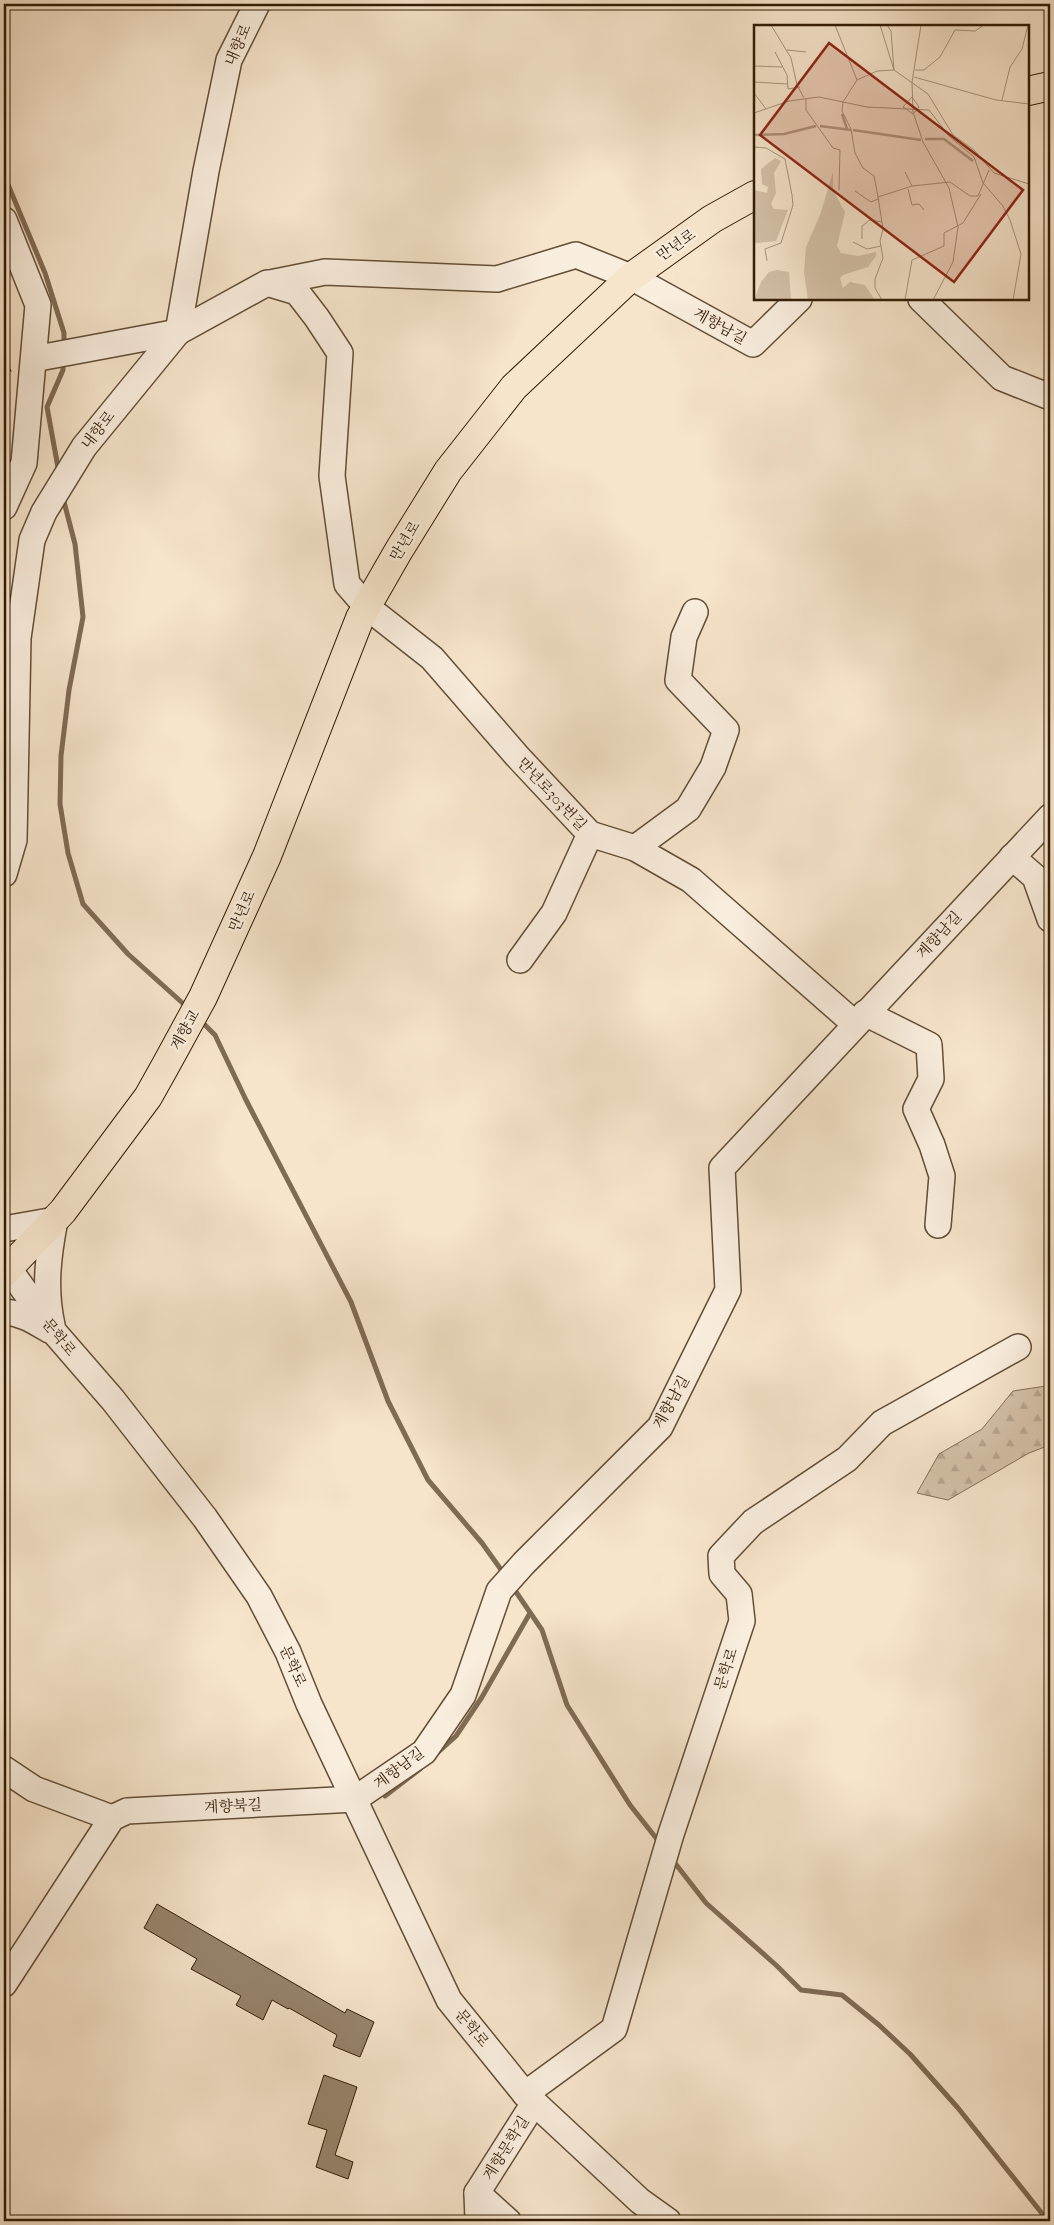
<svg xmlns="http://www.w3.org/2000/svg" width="1054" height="2225" font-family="'IM FELL French Canon','Noto Serif KR',serif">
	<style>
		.forest { fill: url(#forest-firs); stroke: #836f57 }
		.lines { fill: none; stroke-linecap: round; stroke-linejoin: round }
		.stream { stroke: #7f6b54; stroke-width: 5 }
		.building { fill: #97846c; stroke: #311c05 }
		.minor-casing { stroke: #624e36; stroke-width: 28 }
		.major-casing { stroke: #311c05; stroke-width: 30 }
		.path { stroke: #311c05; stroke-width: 3; stroke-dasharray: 1 2.5; stroke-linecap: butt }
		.minor { stroke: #f9eddd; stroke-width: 25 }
		.major { stroke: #f6e4cb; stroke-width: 28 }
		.labels { text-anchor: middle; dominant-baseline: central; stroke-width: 5; stroke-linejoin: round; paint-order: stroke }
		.street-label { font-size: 15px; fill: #311c05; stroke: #f9eddd }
		.inset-river { fill: none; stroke: #b3a088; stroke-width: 2.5 }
		.inset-road { fill: none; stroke: #a7947c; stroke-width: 1 }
		.view { fill: #8f2418; fill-opacity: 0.15; stroke: #8f2418; stroke-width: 2.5 }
		.inset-edge { fill: none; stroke: #311c05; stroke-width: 2.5 }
	</style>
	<defs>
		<pattern id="forest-firs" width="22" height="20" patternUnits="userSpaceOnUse" patternTransform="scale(1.25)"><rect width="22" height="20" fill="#d5c2a9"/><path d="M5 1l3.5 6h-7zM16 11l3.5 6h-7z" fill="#b7a690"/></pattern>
	</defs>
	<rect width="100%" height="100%" fill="#f6e4cb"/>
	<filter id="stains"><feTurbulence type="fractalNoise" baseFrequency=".004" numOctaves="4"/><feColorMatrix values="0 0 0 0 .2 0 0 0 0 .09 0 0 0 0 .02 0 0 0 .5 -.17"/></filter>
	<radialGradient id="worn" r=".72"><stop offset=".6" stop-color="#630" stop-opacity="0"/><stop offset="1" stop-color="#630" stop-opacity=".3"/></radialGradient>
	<polygon class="forest" points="1050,1375 1050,1445 1029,1453 948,1500 917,1493 939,1454 982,1429 1013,1391 1046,1386"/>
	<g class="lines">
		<g class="stream">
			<polyline points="4,175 45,273 64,333 64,347"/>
			<polyline points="59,473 47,407 63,370 63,361"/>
			<polyline points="63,498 75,544 83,617 69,690 61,756 60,804 68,853 83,904 128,954 187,1007"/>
			<polyline points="200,1020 215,1035 246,1100 351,1302 388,1401 428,1480 482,1543 502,1571"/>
			<polyline points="512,1586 542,1630 567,1705 630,1805 660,1843"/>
			<polyline points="435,1755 456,1736 482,1697 530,1613"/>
			<polyline points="385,1796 420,1769"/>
			<polyline points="671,1858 706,1903 777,1966 801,1990 842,1995 879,2025 910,2054 958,2108 1048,2221"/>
		</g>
	</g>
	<g class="building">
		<polygon points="157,1904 345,2013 347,2009 374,2022 360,2057 333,2046 337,2035 289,2008 288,2009 272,2000 263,2020 236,2005 241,1996 191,1969 197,1959 144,1928"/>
		<polygon points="324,2075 357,2087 335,2155 353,2162 348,2179 316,2167 327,2130 308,2124"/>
	</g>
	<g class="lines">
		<defs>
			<g id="minor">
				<polyline points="4,220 38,305 24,463 4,507"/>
				<polyline points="270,283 325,272 497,279 576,255 631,277 753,344 799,299"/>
				<polyline points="921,299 1002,378 1050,397"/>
				<polyline points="44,357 178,332 267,283 297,292 317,318 340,353 332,476 347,584 367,607 432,658 517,756 590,834 635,848 691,880 855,1024"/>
				<polyline points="635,848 688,809 713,767 726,730 678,680 684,637 695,612"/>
				<polyline points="1012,857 1035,877 1050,919"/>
				<polyline points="4,874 14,840 18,638 32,540 44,512 84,447 178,332 206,171 229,60 257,4"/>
				<polyline points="520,960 554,913 590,834"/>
				<polyline points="865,1013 929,1045 931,1079 916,1109 932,1145 942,1176 938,1225"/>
				<path d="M4,1229L55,1220C48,1256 44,1289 52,1325"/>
				<polyline points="4,1262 54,1332 113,1400 205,1518 259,1596 288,1652 309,1704 449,2000 525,2094 640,2201 668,2221"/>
				<path d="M4,1312C22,1313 34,1321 49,1330"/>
				<polyline points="4,1769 34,1789 112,1818"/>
				<polyline points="4,1984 112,1818 127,1811 355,1799 424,1752 463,1695 499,1591 524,1563 660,1427 728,1290 722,1168 1050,817"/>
				<polyline points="525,2094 614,2029 671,1834 742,1621 739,1594 722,1574 721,1556 753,1522 847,1459 882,1423 1018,1347"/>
				<polyline points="477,2193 508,2221"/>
				<polyline points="478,2221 477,2193 534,2103"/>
			</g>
			<g id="major">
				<polyline points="1028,91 1050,86"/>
				<polyline points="4,1273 63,1211 148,1097 167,1063 203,997 267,856 360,618 399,550 448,471 514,387 631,277 712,219 755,195"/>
			</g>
		</defs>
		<use href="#minor" class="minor-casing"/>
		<use href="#major" class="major-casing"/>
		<polyline class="path" points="4,374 11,370"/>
		<use href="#minor" class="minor"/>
		<use href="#major" class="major"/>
	</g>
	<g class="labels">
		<g class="street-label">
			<text transform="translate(238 45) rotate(-67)">내향로</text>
			<text transform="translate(676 245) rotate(-35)">만년로</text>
			<text transform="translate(720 326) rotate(29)">계향남길</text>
			<text transform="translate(98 430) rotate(-52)">내향로</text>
			<text transform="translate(405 541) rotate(-59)">만년로</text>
			<text transform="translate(552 794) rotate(47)">만년로303번길</text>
			<text transform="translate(242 911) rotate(-66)">만년로</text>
			<text transform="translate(939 935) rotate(-47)">계향남길</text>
			<text transform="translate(185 1030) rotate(-61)">계향교</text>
			<text transform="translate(59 1337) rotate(51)">문학로</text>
			<text transform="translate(671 1402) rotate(-61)">계향남길</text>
			<text transform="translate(293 1666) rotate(66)">문학로</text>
			<text transform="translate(726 1669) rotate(-72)">문학로</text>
			<text transform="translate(399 1768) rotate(-37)">계향남길</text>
			<text transform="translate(233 1806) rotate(-3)">계향북길</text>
			<text transform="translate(472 2028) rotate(51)">문학로</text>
			<text transform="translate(506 2148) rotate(-58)">계향문학길</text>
		</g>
	</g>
	<g transform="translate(754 25)">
		<rect width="275" height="275" fill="#f6e4cb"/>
		<path d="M21,133L27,136L20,148L22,168L17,179L20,184L34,185L22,216L4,218L0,217V165L13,168L14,162L8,159L7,144ZM79,147V165L91,187L83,221L87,228L104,231L122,227V231L114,242L89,250L86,253L89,263L96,257L111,260L121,275H54L50,247L52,222L66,190ZM23,245L35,247L37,275H0L7,257L15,247Z" fill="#d5c2a9"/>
		<path class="inset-river" d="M88,89L93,104M66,101L97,105M99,105L167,115M0,110L30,109L62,101M171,114H190L219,136"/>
		<path class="inset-road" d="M17,0L37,33L43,60L50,73M81,0L103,55L89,77L88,86L97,104L101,128L109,143L120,151L124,172L129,204L126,216L129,233L121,254V263L128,275M133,0L137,6L140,45L174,69L199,110L220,125L240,148L275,159M167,0L158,57L159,87L169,117L195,163L204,202L199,237L179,275M33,25L52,27M21,27L33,50L34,64L46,62M1,41L28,42M161,45H170L186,32L201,5L221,6L230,0M160,52L242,75L275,79M103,55L123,46L140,45L126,0M0,57L33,59M0,68L12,84M158,72L165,82L159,89L149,82ZM52,73V85L79,123L86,125L85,165M248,75L256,42L268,24L274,0M0,88L35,76L65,72L113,82L175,85L195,111L220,132L229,158L249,181L256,195L267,229L259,275M0,122L12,123L31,134L38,170L39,180L27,218L11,224L13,236M151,147L158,161M154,164L158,180L165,179L170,185M101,166L117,177L124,174M124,172L158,161L196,157L216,171H224L235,145M108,214V201L116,195L128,197M99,217L113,224L127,221M151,275L158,235L190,221V208L209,198L227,169"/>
		<path class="view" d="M75,18L269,165L200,257L6,110Z"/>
		<rect width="275" height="275" class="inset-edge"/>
	</g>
	<rect width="1054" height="2225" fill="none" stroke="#f6e4cb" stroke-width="20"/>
	<rect x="5" y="5" width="1044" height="2215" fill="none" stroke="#311c05" stroke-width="2.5"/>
	<rect x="10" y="10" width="1034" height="2205" fill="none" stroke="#311c05"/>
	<rect width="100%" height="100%" filter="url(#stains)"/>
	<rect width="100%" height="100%" fill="url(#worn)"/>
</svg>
